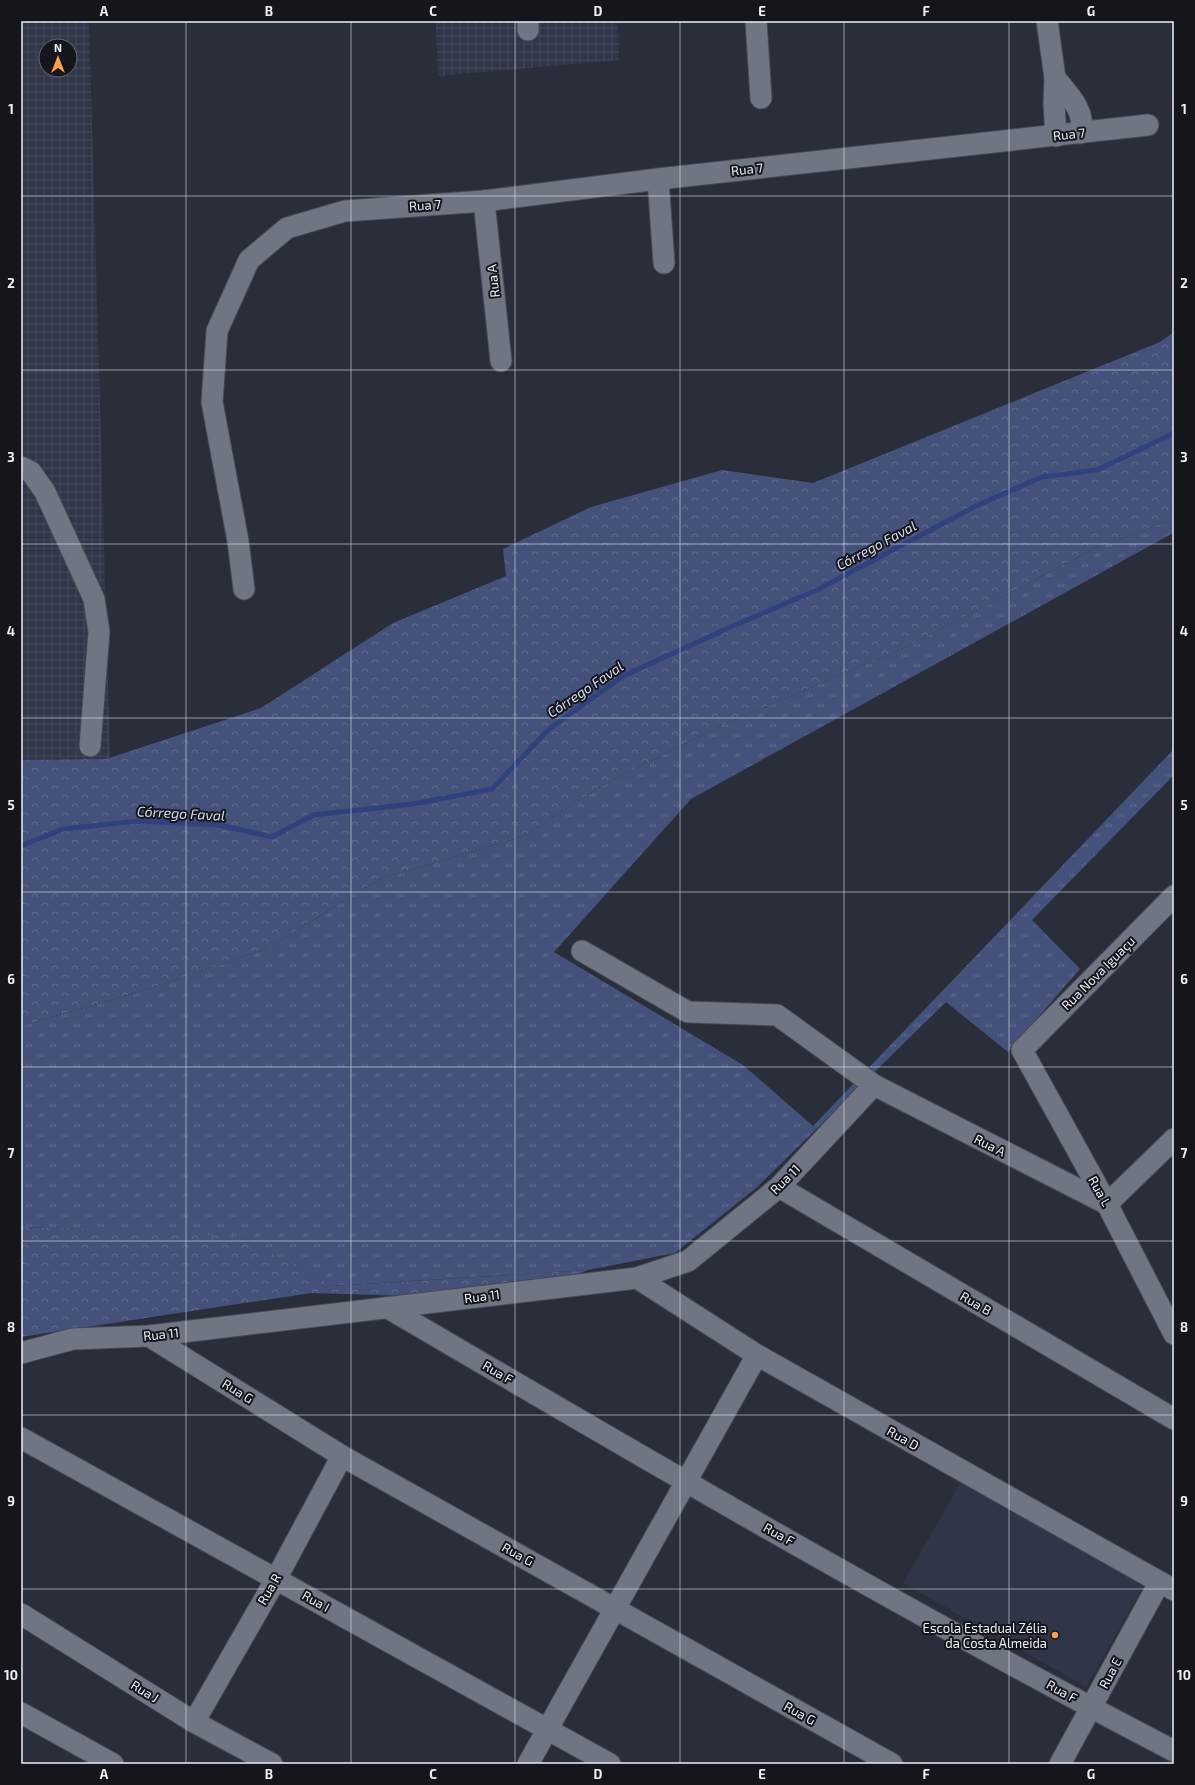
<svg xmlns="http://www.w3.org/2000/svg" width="1195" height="1785" font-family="'Exo 2',sans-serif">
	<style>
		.built { fill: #303648 }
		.industrial { fill: url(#industrial-grid); fill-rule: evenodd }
		.grass { fill: url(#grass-tufts) }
		.forest { fill: url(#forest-crowns) }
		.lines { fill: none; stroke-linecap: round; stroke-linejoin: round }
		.stream { stroke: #31417d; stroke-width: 5 }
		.minor-casing { stroke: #464a54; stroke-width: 23 }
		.minor { stroke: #707583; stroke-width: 21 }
		.grid { fill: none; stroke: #eceff7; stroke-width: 1; stroke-opacity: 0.55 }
		.poi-dot { fill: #fa9f4e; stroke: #14161c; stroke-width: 1.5 }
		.labels { text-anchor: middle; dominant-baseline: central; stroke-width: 4; stroke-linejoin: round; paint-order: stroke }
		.street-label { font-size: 13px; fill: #eceff7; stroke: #14161c }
		.poi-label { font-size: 13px; fill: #eceff7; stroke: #14161c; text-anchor: end }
		.water-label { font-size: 14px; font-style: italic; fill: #d8def1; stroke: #14161c }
		.neatline { fill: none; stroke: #eceff7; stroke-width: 1.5 }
		.grid-label { font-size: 13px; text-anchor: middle; font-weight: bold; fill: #eceff7 }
	</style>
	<defs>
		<pattern id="industrial-grid" width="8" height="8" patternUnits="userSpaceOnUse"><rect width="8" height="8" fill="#303648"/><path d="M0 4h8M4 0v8" fill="none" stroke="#444a5a"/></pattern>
		<pattern id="grass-tufts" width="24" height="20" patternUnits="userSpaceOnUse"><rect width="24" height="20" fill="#44517a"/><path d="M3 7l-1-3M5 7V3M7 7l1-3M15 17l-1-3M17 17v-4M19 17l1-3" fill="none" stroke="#5f6a8e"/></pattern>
		<pattern id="forest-crowns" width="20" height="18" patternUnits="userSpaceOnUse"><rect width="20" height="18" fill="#44517a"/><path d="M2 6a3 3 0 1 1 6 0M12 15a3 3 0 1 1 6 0" fill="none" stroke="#5f6a8e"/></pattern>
	</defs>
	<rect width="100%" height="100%" fill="#292e3a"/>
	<polygon class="built" points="962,1480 1147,1580 1086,1687 903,1583"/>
	<g class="industrial">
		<path d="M21,21H89L110,757L106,759L21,760ZM46,46H70V70H46Z"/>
		<polygon points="436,21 618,21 619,60 438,76"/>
	</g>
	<polygon class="grass" points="1174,519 1174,534 1173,533 691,799 554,952 743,1065 813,1126 1174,749 1174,775 1032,920 1080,969 1008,1052 946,1002 756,1188 675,1253 588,1270 331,1286 245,1239 84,1229 21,1227 21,1026 155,987 266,949 380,879 524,836 603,785 720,726 906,647 1096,548"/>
	<g class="forest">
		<polygon points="1174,332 1174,519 1096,548 906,647 720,726 603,785 524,836 380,879 266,949 155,987 21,1026 21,760 106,759 261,708 393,623 506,576 503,549 591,507 722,470 813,483 1160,342"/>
		<polygon points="21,1227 167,1231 245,1239 332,1286 588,1270 563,1280 407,1296 311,1293 21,1337"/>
	</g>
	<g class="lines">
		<polyline class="stream" points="21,846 63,829 137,821 219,825 272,837 313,815 413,804 492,789 549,729 623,676 733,626 817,590 976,506 1042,477 1097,470 1174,433"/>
		<defs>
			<g id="minor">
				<polyline points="528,21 528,30"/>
				<polyline points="756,21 761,98"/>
				<polyline points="1047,21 1055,78 1054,104 1056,136"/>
				<path d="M1055,78C1068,94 1087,112 1080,133"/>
				<polyline points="658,179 664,263"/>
				<polyline points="484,201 501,361"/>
				<polyline points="21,467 31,472 45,492 94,599 99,632 90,746"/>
				<polyline points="244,589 238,541 212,402 217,331 249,260 287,228 345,211 484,201 658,179 1148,125"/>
				<polyline points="1174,896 1022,1050 1107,1204 1174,1334"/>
				<polyline points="582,951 688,1012 777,1015 874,1085 1107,1204"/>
				<polyline points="779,1187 1174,1419"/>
				<polyline points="1107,1204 1174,1139"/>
				<polyline points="637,1278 757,1355 1174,1590"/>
				<path d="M388,1308C647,1460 907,1612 1174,1751"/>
				<polyline points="149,1336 342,1456 892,1764"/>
				<polyline points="21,1353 73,1339 149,1336 637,1278 688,1261 779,1187 874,1085"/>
				<polyline points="21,1438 610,1764"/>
				<polyline points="21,1614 194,1722 272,1764"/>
				<polyline points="21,1713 113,1764"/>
				<polyline points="194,1722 276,1579 342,1456"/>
				<polyline points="528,1764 757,1355"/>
				<polyline points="1060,1764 1159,1583"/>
			</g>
		</defs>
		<use href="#minor" class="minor-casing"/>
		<use href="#minor" class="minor"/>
	</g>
	<path class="grid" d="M186,21V1764M351,21V1764M515,21V1764M680,21V1764M844,21V1764M1009,21V1764M21,196H1174M21,370H1174M21,544H1174M21,718H1174M21,892H1174M21,1067H1174M21,1241H1174M21,1415H1174M21,1589H1174"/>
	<circle class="poi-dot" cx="1055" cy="1635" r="4"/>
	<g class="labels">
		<g class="street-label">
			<text transform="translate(1069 134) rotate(-6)">Rua 7</text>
			<text transform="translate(747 169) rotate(-6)">Rua 7</text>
			<text transform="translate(425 205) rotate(-4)">Rua 7</text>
			<text transform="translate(493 281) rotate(-96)">Rua A</text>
			<text transform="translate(1098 973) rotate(-45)">Rua Nova Iguaçu</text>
			<text transform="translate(990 1145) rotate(27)">Rua A</text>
			<text transform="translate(785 1179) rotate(-45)">Rua 11</text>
			<text transform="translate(1100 1191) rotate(61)">Rua L</text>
			<text transform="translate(482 1296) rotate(-7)">Rua 11</text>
			<text transform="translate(976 1303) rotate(30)">Rua B</text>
			<text transform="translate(161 1334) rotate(-6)">Rua 11</text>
			<text transform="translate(498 1372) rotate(30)">Rua F</text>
			<text transform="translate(238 1391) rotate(32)">Rua G</text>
			<text transform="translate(903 1438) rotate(29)">Rua D</text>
			<text transform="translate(779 1534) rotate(29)">Rua F</text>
			<text transform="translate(518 1554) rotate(29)">Rua G</text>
			<text transform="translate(269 1589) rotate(-60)">Rua R</text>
			<text transform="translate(316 1601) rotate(29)">Rua I</text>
			<text transform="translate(1110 1673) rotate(-62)">Rua E</text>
			<text transform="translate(145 1691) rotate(32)">Rua J</text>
			<text transform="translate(1062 1691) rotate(29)">Rua F</text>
			<text transform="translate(800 1713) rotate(29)">Rua G</text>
		</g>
		<g class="poi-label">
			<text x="1047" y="1628">Escola Estadual Zélia<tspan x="1047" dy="15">da Costa Almeida</tspan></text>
		</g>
		<g class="water-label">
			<text transform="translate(876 545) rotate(-28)">Córrego Faval</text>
			<text transform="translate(585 689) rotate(-34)">Córrego Faval</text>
			<text transform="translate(181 813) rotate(3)">Córrego Faval</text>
		</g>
	</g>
	<rect width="1195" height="1785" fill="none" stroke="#14161c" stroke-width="44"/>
	<g transform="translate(58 58)"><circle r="19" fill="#14161c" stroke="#6a6d74"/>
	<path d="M0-3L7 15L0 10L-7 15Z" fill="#fa9f4e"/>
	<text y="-6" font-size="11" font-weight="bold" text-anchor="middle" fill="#eceff7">N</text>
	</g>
	<rect x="22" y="22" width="1151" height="1741" class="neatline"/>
	<g class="grid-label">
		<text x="104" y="16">A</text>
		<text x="269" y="16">B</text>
		<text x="433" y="16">C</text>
		<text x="598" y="16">D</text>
		<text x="762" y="16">E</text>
		<text x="926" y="16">F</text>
		<text x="1091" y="16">G</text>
		<text x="11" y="114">1</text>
		<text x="1184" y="114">1</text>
		<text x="11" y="288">2</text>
		<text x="1184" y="288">2</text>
		<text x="11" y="462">3</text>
		<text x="1184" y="462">3</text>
		<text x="11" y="636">4</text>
		<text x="1184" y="636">4</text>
		<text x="11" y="810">5</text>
		<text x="1184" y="810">5</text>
		<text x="11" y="984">6</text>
		<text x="1184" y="984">6</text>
		<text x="11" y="1158">7</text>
		<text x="1184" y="1158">7</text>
		<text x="11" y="1332">8</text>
		<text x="1184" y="1332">8</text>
		<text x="11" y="1506">9</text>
		<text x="1184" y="1506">9</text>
		<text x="11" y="1680">10</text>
		<text x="1184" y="1680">10</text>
		<text x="104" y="1779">A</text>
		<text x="269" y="1779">B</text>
		<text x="433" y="1779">C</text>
		<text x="598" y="1779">D</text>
		<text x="762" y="1779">E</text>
		<text x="926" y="1779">F</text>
		<text x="1091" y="1779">G</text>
	</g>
</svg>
